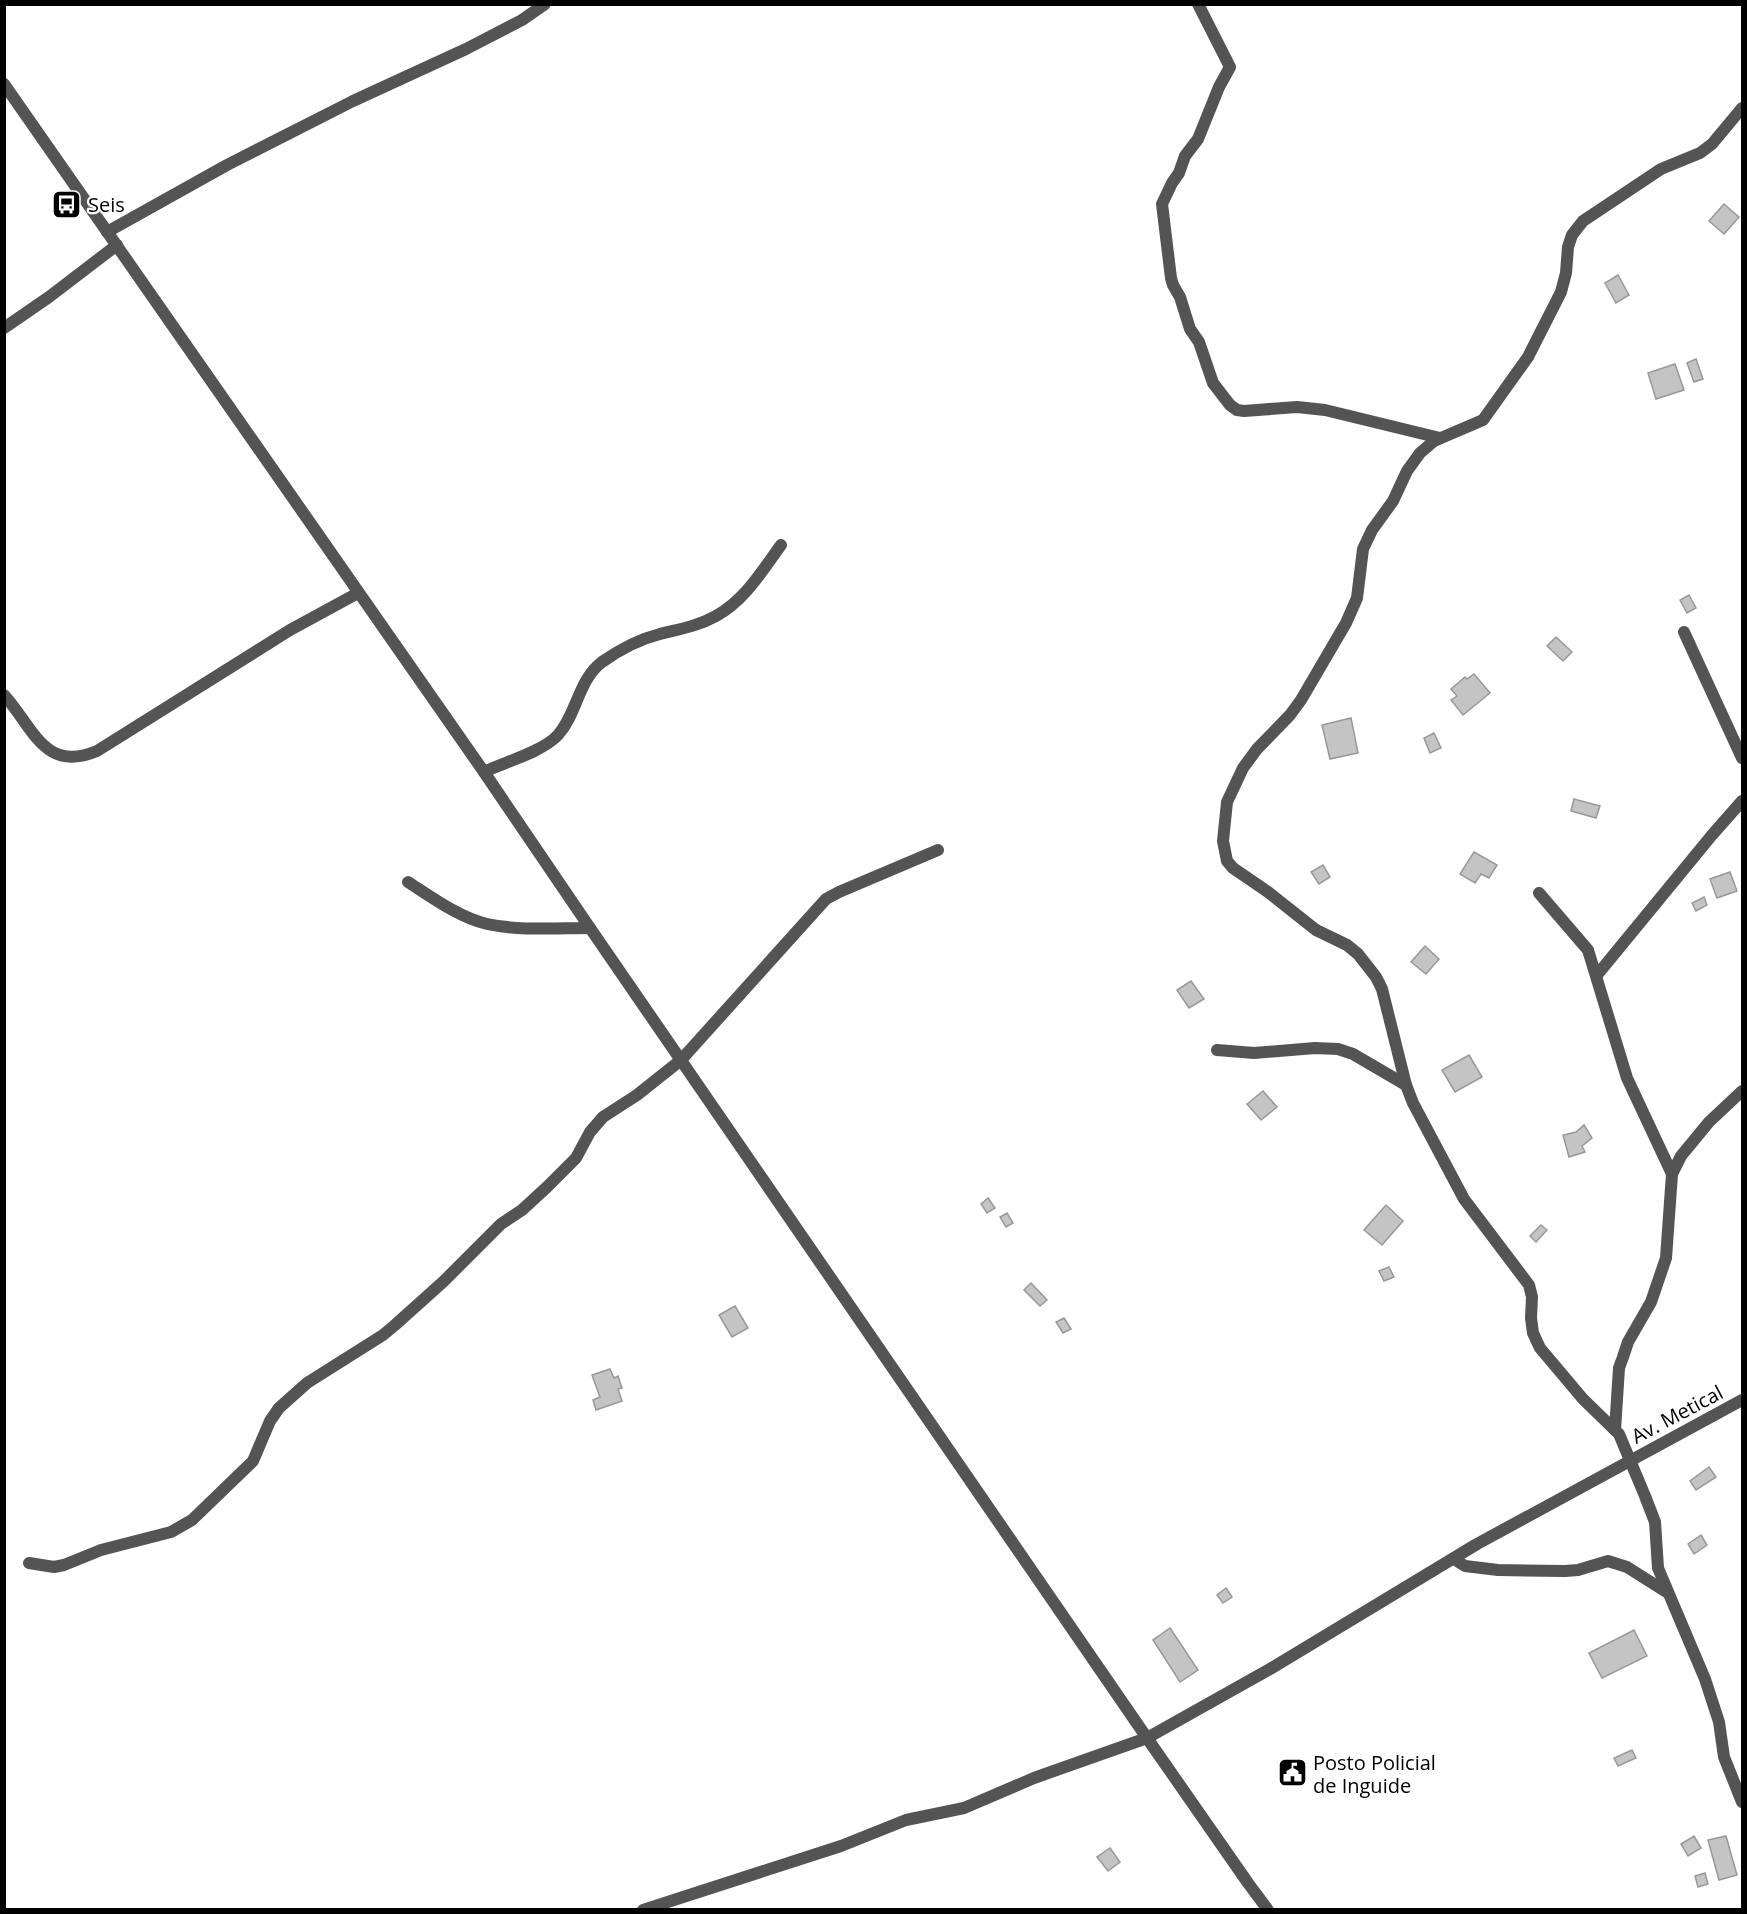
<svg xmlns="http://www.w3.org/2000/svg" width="1747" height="1914" font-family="'Open Sans',sans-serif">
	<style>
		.building { fill: #c4c4c4; stroke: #989898; stroke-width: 1.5 }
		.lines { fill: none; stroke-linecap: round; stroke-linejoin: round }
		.minor { stroke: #545454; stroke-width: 12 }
		.tertiary { stroke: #545454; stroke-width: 12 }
		.labels { text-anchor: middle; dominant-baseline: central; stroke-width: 4.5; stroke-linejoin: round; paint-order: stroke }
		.poi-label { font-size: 20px; fill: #000; stroke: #fff; text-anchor: start }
		.street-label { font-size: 20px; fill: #000; stroke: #fff }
	</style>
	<rect width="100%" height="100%" fill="#fff"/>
	<g class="building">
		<polygon points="1724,204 1739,217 1724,234 1709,221"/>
		<polygon points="1618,275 1629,295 1616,303 1605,283"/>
		<polygon points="1696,359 1703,379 1694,382 1687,363"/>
		<polygon points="1675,364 1684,390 1656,399 1648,373"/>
		<polygon points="1689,595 1696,608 1687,613 1680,600"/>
		<polygon points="1556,637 1572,652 1563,661 1547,646"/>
		<polygon points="1474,674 1490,693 1463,715 1451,700 1457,696 1451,689 1465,677 1467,679"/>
		<polygon points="1351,718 1358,753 1330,759 1322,725"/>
		<polygon points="1434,733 1441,748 1430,753 1424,738"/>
		<polygon points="1574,799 1600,806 1596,818 1571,811"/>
		<polygon points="1474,852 1497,865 1489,878 1481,874 1475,883 1460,874"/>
		<polygon points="1323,865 1330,877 1319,884 1311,872"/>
		<polygon points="1730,872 1737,891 1717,898 1710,879"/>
		<polygon points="1704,897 1707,905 1696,911 1692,903"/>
		<polygon points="1425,946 1439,959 1426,974 1411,962"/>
		<polygon points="1191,981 1204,999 1189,1008 1177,990"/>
		<polygon points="1469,1055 1482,1077 1455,1092 1442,1070"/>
		<polygon points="1263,1091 1277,1107 1261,1120 1247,1104"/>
		<polygon points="1584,1125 1592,1138 1582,1146 1585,1152 1569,1157 1563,1135 1576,1132"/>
		<polygon points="988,1198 995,1208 987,1213 981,1204"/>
		<polygon points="1386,1205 1403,1221 1382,1245 1364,1230"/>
		<polygon points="1007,1213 1013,1223 1006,1227 1000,1217"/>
		<polygon points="1541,1225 1547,1230 1536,1242 1530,1236"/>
		<polygon points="1389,1267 1394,1277 1384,1281 1379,1271"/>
		<polygon points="1031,1283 1047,1300 1040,1306 1024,1290"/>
		<polygon points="735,1306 748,1328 732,1337 719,1315"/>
		<polygon points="1064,1318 1071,1329 1063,1333 1056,1322"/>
		<polygon points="610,1369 614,1378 618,1376 622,1388 618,1389 622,1401 596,1410 593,1400 600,1397 592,1375"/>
		<polygon points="1709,1467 1716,1477 1696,1490 1690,1481"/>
		<polygon points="1701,1535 1707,1545 1694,1554 1688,1544"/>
		<polygon points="1226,1588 1232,1597 1223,1603 1217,1595"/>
		<polygon points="1170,1628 1198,1670 1180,1682 1153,1640"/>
		<polygon points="1634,1630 1647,1656 1602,1678 1589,1653"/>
		<polygon points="1632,1750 1636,1758 1618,1766 1614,1758"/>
		<polygon points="1287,1765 1301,1772 1295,1783 1281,1776"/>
		<polygon points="1694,1836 1701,1848 1688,1856 1681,1844"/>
		<polygon points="1726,1836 1737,1875 1719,1880 1708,1840"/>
		<polygon points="1110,1848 1120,1862 1108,1871 1097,1857"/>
		<polygon points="1705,1873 1708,1884 1698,1887 1695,1876"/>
	</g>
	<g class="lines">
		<g class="minor">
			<polyline points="1198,4 1230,67 1219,87 1198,139 1185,156 1179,173 1172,183 1162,204 1171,278 1173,285 1180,297 1190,329 1199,342 1213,383 1230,405 1237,410 1244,411 1297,407 1325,410 1440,438"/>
			<polyline points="1742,108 1712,144 1700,153 1661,169 1583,221 1572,235 1568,247 1566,273 1561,292 1528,357 1483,420 1434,441 1420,453 1407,471 1393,501 1372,530 1363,549 1357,598 1346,623 1301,700 1290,715 1257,749 1243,768 1227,802 1223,841 1227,861 1233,868 1268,892 1316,930 1347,945 1358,954 1376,977 1382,989 1406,1085 1413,1103 1464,1199 1529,1285 1532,1297 1531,1318 1533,1333 1540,1348 1583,1399 1619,1434 1645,1496 1655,1522 1658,1568 1705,1679 1719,1722 1724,1757 1742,1802"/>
			<polyline points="107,232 227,165 353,101 466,49 522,20 545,4"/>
			<polyline points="4,328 49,297 117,245"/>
			<polyline points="1684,632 1742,758"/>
			<path d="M4,695C34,728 44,773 97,751L290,630L358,593"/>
			<path d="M484,772C505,762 542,752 558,735C577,714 578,680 602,662C619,650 640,639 660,634C680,629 698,626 716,616C745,600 762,571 781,545"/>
			<path d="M408,882C431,897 460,918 487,924C520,931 556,928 590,928"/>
			<polyline points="1539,893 1588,950 1627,1078 1672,1174"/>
			<polyline points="1597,975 1712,835 1742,801"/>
			<polyline points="1217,1050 1254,1053 1315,1048 1338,1049 1353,1054 1406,1085"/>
			<polyline points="1615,1430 1619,1368 1623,1357 1628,1342 1651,1302 1666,1258 1672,1174 1681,1156 1709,1122 1742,1091"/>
			<polyline points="1454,1559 1465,1566 1498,1570 1565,1571 1578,1570 1608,1561 1627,1567 1668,1593"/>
			<polyline points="29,1563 54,1567 64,1565 101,1550 171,1532 192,1520 253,1461 270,1421 279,1408 307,1383 383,1335 395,1325 444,1281 501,1224 522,1210 547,1187 576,1158 590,1132 603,1117 637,1095 681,1060 826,899 839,892 938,850"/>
			<polyline points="643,1910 841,1846 906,1820 964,1808 1034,1778 1147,1738 1270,1669 1477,1544 1742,1400"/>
		</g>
		<polyline class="tertiary" points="4,84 484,772 590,928 1147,1738 1248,1883 1268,1910"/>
	</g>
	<defs>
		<symbol id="bus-square" viewBox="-11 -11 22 22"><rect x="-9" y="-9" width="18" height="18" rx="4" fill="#000" stroke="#fff"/><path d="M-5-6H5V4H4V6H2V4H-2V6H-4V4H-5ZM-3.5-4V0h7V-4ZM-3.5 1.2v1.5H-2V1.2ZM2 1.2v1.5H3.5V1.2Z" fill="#fff"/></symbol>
		<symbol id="civic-square" viewBox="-11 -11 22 22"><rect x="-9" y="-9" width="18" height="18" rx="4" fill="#000" stroke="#fff"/><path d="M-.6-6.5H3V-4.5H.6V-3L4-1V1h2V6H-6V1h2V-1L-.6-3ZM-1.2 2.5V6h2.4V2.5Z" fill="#fff"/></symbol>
	</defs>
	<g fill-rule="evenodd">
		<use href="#bus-square" x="50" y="188" width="33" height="33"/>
		<use href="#civic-square" x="1276" y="1756" width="33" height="33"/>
	</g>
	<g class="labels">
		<g class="poi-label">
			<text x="88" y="204">Seis</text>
			<text x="1313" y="1762">Posto Policial<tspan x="1313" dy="23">de Inguide</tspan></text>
		</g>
		<g class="street-label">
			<text transform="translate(1677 1414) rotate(-28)">Av. Metical</text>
		</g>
	</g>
	<rect width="1747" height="1914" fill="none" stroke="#000000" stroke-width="12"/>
</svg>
